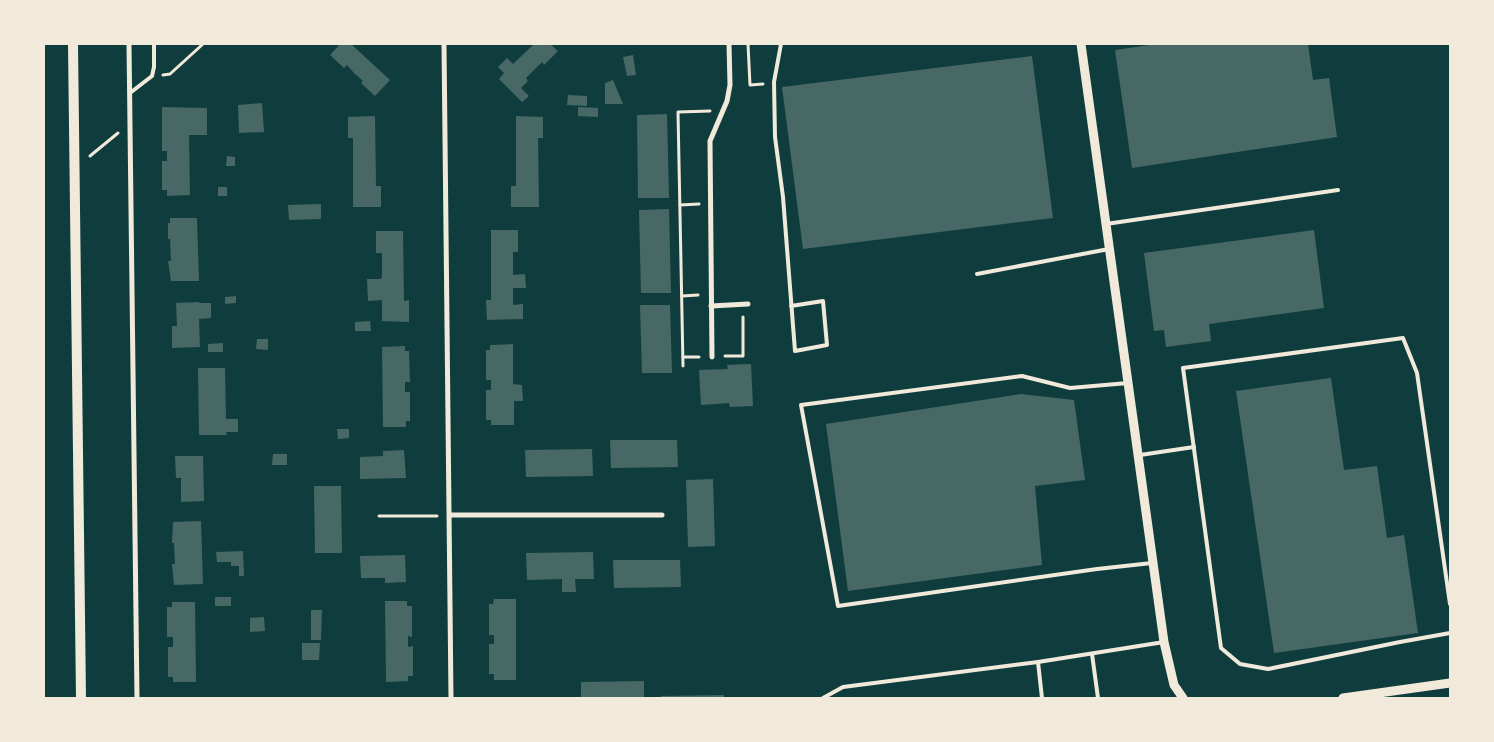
<svg xmlns="http://www.w3.org/2000/svg" width="1494" height="742" font-family="'Public Sans',sans-serif">
	<style>
		.building { fill: #486865 }
		.lines { fill: none; stroke-linecap: round; stroke-linejoin: round }
		.path { stroke: #f1e9da; stroke-width: 3 }
		.service { stroke: #f1e9da; stroke-width: 4 }
		.minor { stroke: #f1e9da; stroke-width: 5 }
		.tertiary { stroke: #f1e9da; stroke-width: 9 }
		.secondary { stroke: #f1e9da; stroke-width: 10 }
	</style>
	<rect width="100%" height="100%" fill="#0f3d3e"/>
	<g class="building">
		<polygon points="340,44 351,44 390,80 375,96 361,83 363,81 354,73 347,65 344,68 330,55"/>
		<polygon points="534,44 550,44 558,51 544,65 542,62 526,78 528,81 521,88 529,96 522,102 499,79 504,73 498,67 507,58 513,64"/>
		<polygon points="1157,44 1308,44 1313,80 1329,78 1337,137 1132,168 1115,50"/>
		<polygon points="633,55 636,75 627,76 623,57"/>
		<polygon points="1032,56 1053,218 803,249 782,87"/>
		<polygon points="613,80 623,104 605,104 605,83"/>
		<polygon points="568,95 587,96 587,106 567,105"/>
		<polygon points="262,103 264,132 239,133 238,105"/>
		<polygon points="162,107 207,108 207,135 189,135 190,195 167,196 167,190 162,190 162,161 167,161 167,151 162,151"/>
		<polygon points="578,107 598,108 598,117 578,116"/>
		<polygon points="667,114 669,198 638,198 637,115"/>
		<polygon points="375,116 376,186 381,186 381,207 353,207 353,138 348,138 348,117"/>
		<polygon points="516,116 543,117 543,138 538,138 539,207 511,207 511,186 516,186"/>
		<polygon points="227,156 235,157 235,166 226,166"/>
		<rect x="218" y="187" width="9" height="9"/>
		<polygon points="321,204 321,219 289,220 288,205"/>
		<polygon points="669,209 671,293 641,293 639,210"/>
		<polygon points="170,218 197,218 199,281 171,281 168,261 171,261 170,239 168,239 168,223 170,223"/>
		<polygon points="491,230 518,230 518,252 513,252 513,275 525,274 526,288 513,288 513,305 523,304 523,319 487,320 486,300 491,300"/>
		<polygon points="1314,230 1324,308 1209,324 1211,341 1166,347 1164,330 1154,331 1144,253"/>
		<polygon points="376,231 403,231 404,301 409,300 409,322 382,321 382,300 368,301 367,279 381,279 382,276 382,253 376,253"/>
		<polygon points="236,296 236,303 225,304 225,297"/>
		<polygon points="199,302 199,303 211,303 211,318 199,319 200,347 172,348 172,326 177,326 176,303"/>
		<polygon points="640,305 670,305 672,373 642,373"/>
		<polygon points="370,321 371,331 355,331 355,322"/>
		<polygon points="257,339 268,339 268,350 256,349"/>
		<polygon points="223,343 223,352 208,352 208,344"/>
		<polygon points="513,344 513,384 522,385 523,401 514,401 514,425 491,425 491,420 486,420 486,390 491,390 491,380 486,380 486,350 490,350 490,345"/>
		<polygon points="405,346 405,351 409,351 410,382 405,382 405,392 410,392 410,421 406,421 406,427 383,427 382,347"/>
		<polygon points="751,364 753,406 730,407 729,403 701,405 699,370 728,369 727,365"/>
		<polygon points="198,368 225,368 226,419 238,419 238,432 226,432 227,435 199,435"/>
		<polygon points="1331,378 1344,470 1377,466 1387,538 1404,535 1418,633 1274,653 1236,391"/>
		<polygon points="1021,394 1074,400 1085,480 1035,486 1042,565 848,591 826,424"/>
		<polygon points="337,429 349,429 349,438 338,439"/>
		<polygon points="610,440 677,440 678,467 611,468"/>
		<polygon points="592,449 593,476 526,477 525,450"/>
		<polygon points="404,450 406,478 360,479 360,457 383,456 383,451"/>
		<polygon points="273,454 287,454 287,465 272,465"/>
		<polygon points="175,456 203,456 204,501 181,502 181,478 176,478"/>
		<polygon points="713,479 715,546 688,547 686,480"/>
		<polygon points="314,486 341,486 342,553 315,553"/>
		<polygon points="201,521 203,584 174,585 172,564 175,564 174,543 172,543 173,522"/>
		<polygon points="243,551 244,576 239,576 239,566 231,566 231,562 217,562 216,552"/>
		<polygon points="593,552 594,579 575,579 576,592 562,592 562,579 527,580 526,553"/>
		<polygon points="405,555 406,582 385,583 385,578 361,578 360,556"/>
		<polygon points="613,560 680,560 681,587 614,588"/>
		<rect x="215" y="597" width="16" height="9"/>
		<polygon points="494,599 516,599 516,680 494,680 494,674 489,674 489,644 494,644 494,635 489,635 489,604 493,604"/>
		<polygon points="385,601 407,601 407,606 412,606 412,637 408,636 408,647 413,646 413,676 408,676 408,681 386,682"/>
		<polygon points="172,602 195,602 196,682 173,682 173,677 168,677 168,647 173,647 173,637 167,637 167,607 172,607"/>
		<polygon points="311,610 322,610 321,640 311,640"/>
		<polygon points="264,617 265,631 250,632 250,618"/>
		<polygon points="302,643 320,643 319,660 302,660"/>
		<polygon points="644,681 644,698 581,698 581,682"/>
		<polygon points="724,695 724,698 661,698 661,696"/>
	</g>
	<g class="lines">
		<g class="path">
			<polyline points="748,44 750,85 763,84"/>
			<polyline points="163,75 170,74 203,44"/>
			<polyline points="90,156 118,133"/>
			<polyline points="680,205 699,204"/>
			<polyline points="682,296 698,295"/>
			<polyline points="725,356 743,356 743,317"/>
			<polyline points="683,357 699,357"/>
			<polyline points="683,366 678,112 710,111"/>
			<polyline points="379,516 437,516"/>
		</g>
		<g class="service">
			<polyline points="781,44 774,82 775,137 783,197 795,351 827,345 823,301 791,306"/>
			<polyline points="130,93 152,76 154,67 154,44"/>
			<polyline points="1106,224 1338,190"/>
			<polyline points="977,274 1109,249"/>
			<polyline points="1128,383 1070,388 1022,376 801,405 838,606 1097,569 1152,563"/>
			<polyline points="1140,455 1194,447"/>
			<polyline points="1450,604 1417,373 1403,338 1183,368 1221,648 1240,664 1268,669 1400,642 1450,633"/>
			<polyline points="1092,654 1098,698"/>
			<polyline points="1038,662 1042,698"/>
			<polyline points="823,698 843,687 1038,662 1164,642"/>
		</g>
		<g class="minor">
			<polyline points="129,44 137,698"/>
			<polyline points="444,44 451,698"/>
			<polyline points="711,306 748,304"/>
			<polyline points="712,357 710,141 727,101 730,85 729,44"/>
			<polyline points="450,515 662,515"/>
		</g>
		<g class="tertiary">
			<polyline points="1081,44 1164,642 1174,685 1183,698"/>
			<polyline points="1343,698 1450,683"/>
		</g>
		<polyline class="secondary" points="73,44 81,698"/>
	</g>
	<rect width="1494" height="742" fill="none" stroke="#f1e9da" stroke-width="90"/>
</svg>
